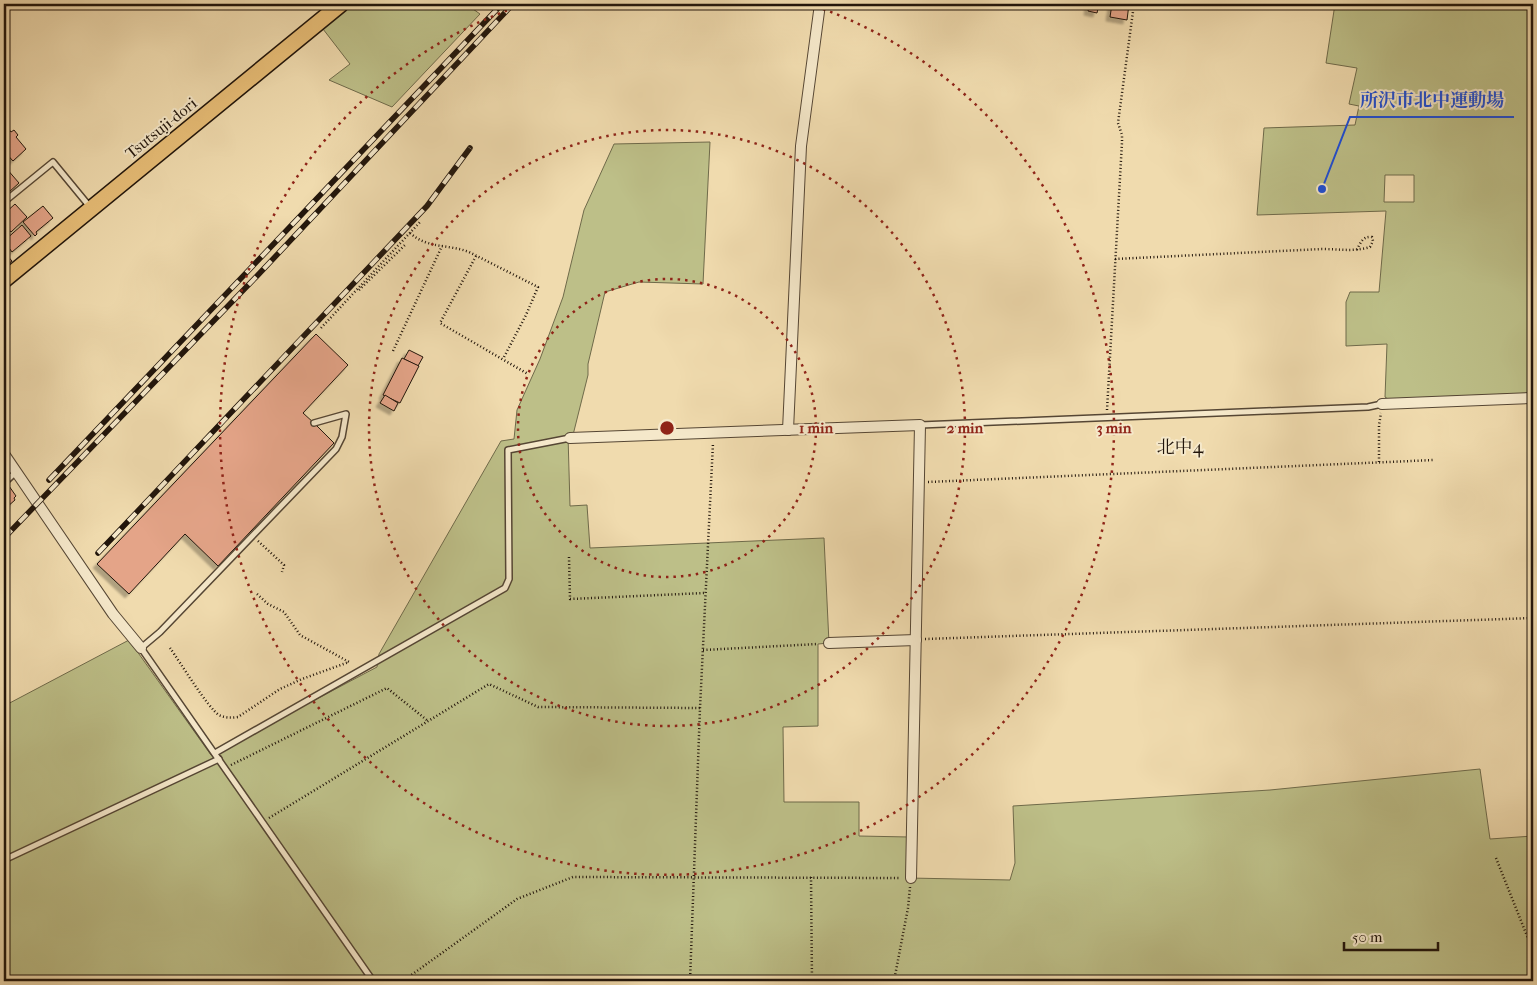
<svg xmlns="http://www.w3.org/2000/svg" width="1537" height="985" font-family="'IM FELL French Canon','Noto Serif JP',serif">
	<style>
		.green { fill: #bdbf88; stroke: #6f6a4a; fill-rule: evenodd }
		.building { fill: #e4a488; stroke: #21150b; filter: url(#shadow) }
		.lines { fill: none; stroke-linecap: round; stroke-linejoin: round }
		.service-casing { stroke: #554634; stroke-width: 8 }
		.minor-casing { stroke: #554634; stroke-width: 12 }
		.primary-casing { stroke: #21150b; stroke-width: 18 }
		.path { stroke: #21150b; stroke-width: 2.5; stroke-dasharray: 1 2.5; stroke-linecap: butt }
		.service { stroke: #f5e8ca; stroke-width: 5 }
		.minor { stroke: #f5e8ca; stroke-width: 10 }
		.primary { stroke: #e8be77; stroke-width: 15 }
		.rail-casing { stroke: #21150b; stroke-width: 5.5 }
		.rail { stroke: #f5e8ca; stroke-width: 4; stroke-dasharray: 11; stroke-linecap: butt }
		.ring { fill: none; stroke: #8f2418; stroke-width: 2.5; stroke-dasharray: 2.5 5 }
		.labels { text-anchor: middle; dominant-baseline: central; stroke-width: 4; stroke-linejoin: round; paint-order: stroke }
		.street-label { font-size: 16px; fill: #21150b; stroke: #f5e8ca }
		.neighbourhood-label { font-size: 18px; fill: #21150b; stroke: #f5e8ca }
		.centre { fill: #8f2418; stroke: #f5e8ca; stroke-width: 2.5 }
		.ring-label { font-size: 15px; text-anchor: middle; font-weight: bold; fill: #8f2418; stroke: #f5e8ca; stroke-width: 4; stroke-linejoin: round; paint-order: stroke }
		.leader { fill: none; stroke: #1d4ed8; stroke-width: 2 }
		.callout-dot { fill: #1d4ed8; stroke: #f5e8ca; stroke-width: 2 }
		.callout-label { font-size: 18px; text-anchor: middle; font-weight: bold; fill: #1d4ed8; stroke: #f5e8ca; stroke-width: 4; stroke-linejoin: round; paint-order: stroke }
	</style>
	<defs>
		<filter id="shadow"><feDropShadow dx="-4" dy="4" stdDeviation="1" flood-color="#0004"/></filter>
	</defs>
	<rect width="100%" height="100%" fill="#f0dbae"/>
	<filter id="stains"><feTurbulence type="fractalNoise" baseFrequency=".004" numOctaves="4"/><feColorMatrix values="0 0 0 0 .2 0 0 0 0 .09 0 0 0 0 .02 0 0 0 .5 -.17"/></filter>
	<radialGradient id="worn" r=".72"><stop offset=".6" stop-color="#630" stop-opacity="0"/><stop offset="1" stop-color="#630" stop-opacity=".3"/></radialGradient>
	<g class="green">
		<polygon points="353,4 466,4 480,14 392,107 329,80 350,64 323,29"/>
		<path d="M1335,4H1378L1410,8L1411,4H1533V393L1388,399L1385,397L1387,344L1346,346V302L1350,292H1379L1386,211L1257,215L1264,128L1355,125L1359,106L1349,104L1357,68L1326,63ZM1385,175H1414V202H1384Z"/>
		<polygon points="710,142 703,284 639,282 605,292 588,364 588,375 573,435 568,435 570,506 587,505 590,548 824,538 829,643 818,644 818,726 783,727 784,802 859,802 859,836 909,837 909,878 1010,880 1015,863 1013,806 1270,790 1480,769 1490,839 1533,836 1533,981 380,981 378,978 368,981 4,981 4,706 129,640 211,755 377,667 379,654 501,441 514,439 517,410 540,359 563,297 584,210 614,144"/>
	</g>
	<g class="building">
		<polygon points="1089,4 1099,4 1097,13 1088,11"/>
		<polygon points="1112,4 1129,4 1127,20 1110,17"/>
		<polygon points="4,123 11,132 14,130 18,135 16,137 26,149 13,161 4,151"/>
		<polygon points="4,152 10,159 8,161 9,163 4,168"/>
		<polygon points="6,168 19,183 9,192 4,185 4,170"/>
		<polygon points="15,204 27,217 11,232 4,224 4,214"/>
		<polygon points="43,206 53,218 36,232 37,234 35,236 23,222"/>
		<polygon points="22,225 31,236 12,252 4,241"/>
		<polygon points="4,252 12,261 5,267 4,266"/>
		<polygon points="316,334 348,365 303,413 314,423 334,443 218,566 185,534 129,594 97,564"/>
		<polygon points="409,350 423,357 418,366 404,359"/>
		<polygon points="402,358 419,366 400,403 383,395"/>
		<polygon points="385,395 398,403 394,411 380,403"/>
		<polygon points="9,486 16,496 14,498 15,500 7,507 4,502 4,490"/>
	</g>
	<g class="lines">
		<defs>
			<g id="service">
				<polyline points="4,202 53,162 90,207"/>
				<polyline points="314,423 346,414 342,437 336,449 160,632 141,648 373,981"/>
				<polyline points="920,425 1368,407 1382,404"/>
				<polyline points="4,483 16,472"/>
				<polyline points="215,753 505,588 509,579 508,450 570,438"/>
				<polyline points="4,860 219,759"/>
			</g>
			<g id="minor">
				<polyline points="1382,404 1533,398"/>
				<polyline points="788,430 801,146 820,4"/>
				<polyline points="570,438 920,425 911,878"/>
				<polyline points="4,454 113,614 141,648"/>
				<polyline points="829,643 916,640"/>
			</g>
			<polyline id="primary" points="4,280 341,4"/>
		</defs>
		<use href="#service" class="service-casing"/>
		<use href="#minor" class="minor-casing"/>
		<use href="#primary" class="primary-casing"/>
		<g class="path">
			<path d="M410,233C428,249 448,244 469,252L538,287L526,315L503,359"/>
			<polyline points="476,256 440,323 528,374"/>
			<path d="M1115,259L1322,249C1339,249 1354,252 1370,247L1373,241L1372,237C1362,236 1361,243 1356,251"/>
			<polyline points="359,290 405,245"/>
			<polyline points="321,328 421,221"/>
			<polyline points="393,351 442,246"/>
			<polyline points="1107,410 1122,142 1122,135 1118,123 1134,4"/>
			<polyline points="1379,462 1379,425 1381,413"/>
			<polyline points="928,482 1434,460"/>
			<polyline points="258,541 284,565 282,572"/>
			<polyline points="569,557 570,599 705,593"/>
			<polyline points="257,594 268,604 284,612 300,635 349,662"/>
			<polyline points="925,639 1533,618"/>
			<path d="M170,648C180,662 208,708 219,715C225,718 231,718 238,717L280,689L302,679L349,662"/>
			<polyline points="703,650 818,644"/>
			<polyline points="231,765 387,688 428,721"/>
			<polyline points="269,818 489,684 538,707 700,708"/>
			<polyline points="1496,858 1533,951"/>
			<polyline points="811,877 812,981"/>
			<polyline points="403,981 517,899 573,877 900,878"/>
			<polyline points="690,981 700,708 713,443"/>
			<polyline points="894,981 908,908 910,887"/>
		</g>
		<use href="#service" class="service"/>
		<use href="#minor" class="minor"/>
		<use href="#primary" class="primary"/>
		<defs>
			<g id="rail">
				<polyline points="49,480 502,4"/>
				<polyline points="4,538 257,276 513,4"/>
				<polyline points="98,553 427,206 470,148"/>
			</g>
		</defs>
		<use href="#rail" class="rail-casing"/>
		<use href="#rail" class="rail"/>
	</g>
	<g class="ring">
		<circle cx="667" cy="428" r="149"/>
		<circle cx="667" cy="428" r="298"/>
		<path d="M809 4A447 447 0 1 1 525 4"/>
	</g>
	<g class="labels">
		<g class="street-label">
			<text transform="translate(161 128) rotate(-39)">Tsutsuji-dori</text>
		</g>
		<g class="neighbourhood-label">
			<text x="1180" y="447">北中4</text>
		</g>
	</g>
	<circle cx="667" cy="428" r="8" class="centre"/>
	<g class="ring-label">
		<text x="816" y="433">1 min</text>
		<text x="965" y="433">2 min</text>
		<text x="1114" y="433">3 min</text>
	</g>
	<path class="leader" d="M1322 189L1350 117H1514"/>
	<circle class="callout-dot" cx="1322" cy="189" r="5"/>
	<g class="callout-label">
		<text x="1432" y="106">所沢市北中運動場</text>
	</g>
	<rect width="1537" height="985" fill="none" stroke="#f0dbae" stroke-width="20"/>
	<rect x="5" y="5" width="1527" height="975" fill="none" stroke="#21150b" stroke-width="2.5"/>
	<rect x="10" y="10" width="1517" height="965" fill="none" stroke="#21150b"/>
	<path d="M1344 942v8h94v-8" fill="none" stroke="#21150b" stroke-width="2.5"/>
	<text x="1352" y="942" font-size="15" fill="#21150b" stroke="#f5e8ca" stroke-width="4" paint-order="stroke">50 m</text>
	<rect width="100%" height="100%" filter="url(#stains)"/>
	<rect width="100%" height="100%" fill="url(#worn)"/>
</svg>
